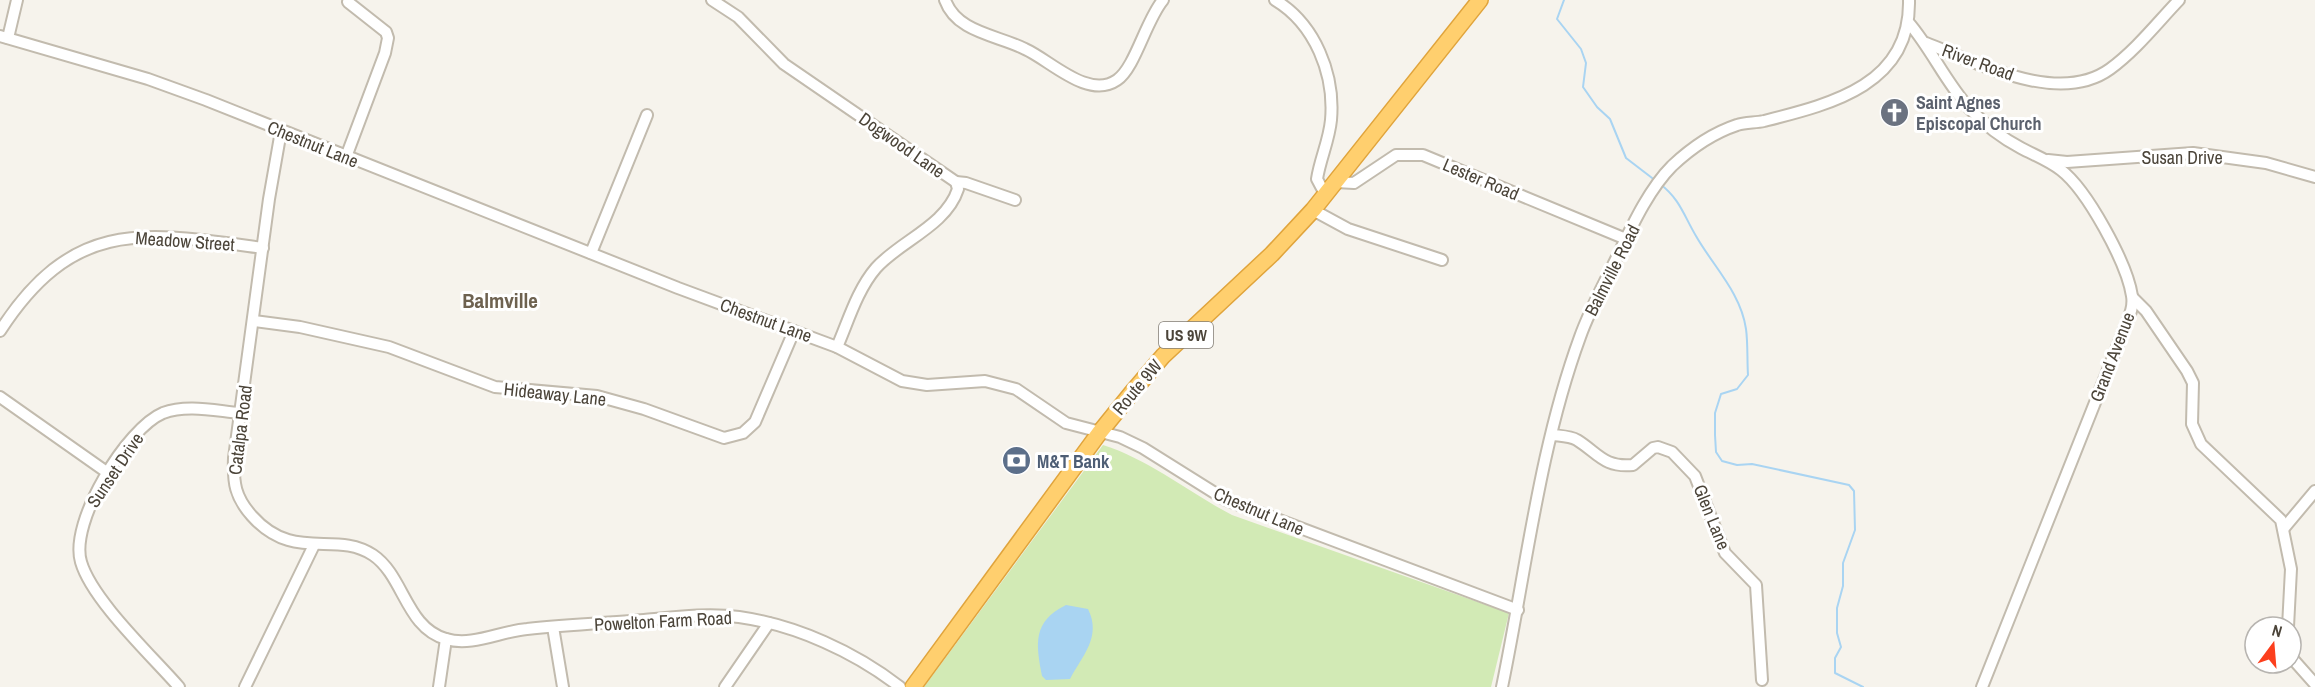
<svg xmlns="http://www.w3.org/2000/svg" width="2315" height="687" font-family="'Archivo Narrow',sans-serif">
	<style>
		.green { fill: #d2eab5 }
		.water { fill: #a9d4f2 }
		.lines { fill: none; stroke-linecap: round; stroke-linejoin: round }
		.stream { stroke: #a9d4f2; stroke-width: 2 }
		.minor-casing { stroke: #c2bbae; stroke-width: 14 }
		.highway-casing { stroke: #e0a43c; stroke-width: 18 }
		.minor { stroke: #fff; stroke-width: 10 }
		.highway { stroke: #ffcf6e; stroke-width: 15 }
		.labels { text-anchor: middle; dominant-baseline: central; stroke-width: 6; stroke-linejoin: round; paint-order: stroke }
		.shield { fill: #fff; stroke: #817c74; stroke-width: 1.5 }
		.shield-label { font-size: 16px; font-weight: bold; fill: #4b4439 }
		.street-label { font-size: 18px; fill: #4b4439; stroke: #fff }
		.worship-label { font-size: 18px; font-weight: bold; fill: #5b616d; stroke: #fff; text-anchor: start }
		.service-label { font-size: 18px; font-weight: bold; fill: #4e5e75; stroke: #fff; text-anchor: start }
		.quarter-label { font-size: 21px; font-weight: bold; fill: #6e6250; stroke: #fff }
	</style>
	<rect width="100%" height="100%" fill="#f6f3ec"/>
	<path class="green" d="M1103,445C1150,460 1188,492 1232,515L1509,613L1491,687H924Z"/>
	<path class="water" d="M1066,605L1088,609C1102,637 1082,656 1070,679L1046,680L1042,676C1036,644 1032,622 1066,605Z"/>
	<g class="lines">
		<g class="stream">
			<polyline points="1564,0 1557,19 1581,49 1586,63 1583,87 1597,107 1610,119 1626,158 1656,181"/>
			<path d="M1660,184C1680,199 1684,216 1696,236C1713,266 1741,293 1746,329C1748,343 1747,360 1748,375L1737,389L1721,394L1715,413V435L1716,452L1722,461L1737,465L1752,464L1849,485L1854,491L1855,530L1843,563V586L1837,608V633L1841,647L1835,658V673L1863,687"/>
		</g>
		<defs>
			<g id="minor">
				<path d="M712,0L738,17L784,64L956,182L958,189C946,226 900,241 876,268C857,290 848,322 837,347"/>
				<path d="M945,0C957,33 998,35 1025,49C1050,60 1088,100 1117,80C1135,68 1146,20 1163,0"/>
				<path d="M1275,0C1315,24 1335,74 1331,120C1329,141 1320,159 1317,179L1325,194"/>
				<path d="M1909,23C1932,50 1946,83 1970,109C1984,124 2002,138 2021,148C2034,155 2048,160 2061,170C2087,190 2127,263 2132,296C2134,307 2129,317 2125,327L1982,687"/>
				<polyline points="0,36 148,79 206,100 678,288 837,347 902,381 927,385 985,381 1016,389 1066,423 1120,437 1143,448 1226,500 1518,610"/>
				<polyline points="8,38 17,0"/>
				<path d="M1926,43C1978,63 2059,106 2110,69C2136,50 2157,23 2179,0"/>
				<path d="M281,131L269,199L234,458C233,483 235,497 252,516C294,563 335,530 373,555C404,576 406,628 446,639C472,647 501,631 527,629C566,625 605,623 644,620C676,617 708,613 739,617C796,625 855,652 900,687"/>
				<polyline points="346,157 385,53 388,38 386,32 348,2"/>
				<polyline points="2048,160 2067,162 2193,153 2266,163 2315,177"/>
				<polyline points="956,182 966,183 1015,200"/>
				<polyline points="1336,182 1354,183 1396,155 1423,155 1626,239"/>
				<polyline points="1313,210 1348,229 1442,260"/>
				<polyline points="591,253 647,115"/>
				<polyline points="2133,298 2146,311 2187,371 2193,383 2192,424 2201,444 2281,520 2291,569 2288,627"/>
				<polyline points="254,321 300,327 389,347 495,387 597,396 644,409 724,438 743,433 755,422 794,331"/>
				<path d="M0,331C74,217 144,232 263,248"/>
				<polyline points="0,397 108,473"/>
				<path d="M1553,435C1560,436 1570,436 1577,440C1598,453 1604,468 1633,465L1653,448L1658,447L1672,452L1695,476L1725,553L1756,585L1762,680"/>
				<polyline points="2284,528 2315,491"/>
				<polyline points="553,627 563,687"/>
				<polyline points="2291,657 2315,684"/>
				<path d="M179,687C152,656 92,600 81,562C69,522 127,428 163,413C187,404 216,411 240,413"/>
				<polyline points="245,687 314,545"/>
				<polyline points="439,687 446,639"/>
				<polyline points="725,687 769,623"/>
				<path d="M1502,687C1526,571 1539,449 1580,337C1590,309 1605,282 1618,255C1632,226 1649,189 1672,166C1690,149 1713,133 1737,125C1745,122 1755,123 1764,121C1831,104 1911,85 1909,0"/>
			</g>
			<polyline id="highway" points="913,687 1100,432 1134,390 1163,356 1272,254 1313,210 1480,0"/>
		</defs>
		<use href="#minor" class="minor-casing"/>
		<use href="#highway" class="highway-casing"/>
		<use href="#minor" class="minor"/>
		<use href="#highway" class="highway"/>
	</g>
	<defs>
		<symbol id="church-disc" viewBox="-11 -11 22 22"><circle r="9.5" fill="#6b7280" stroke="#fff"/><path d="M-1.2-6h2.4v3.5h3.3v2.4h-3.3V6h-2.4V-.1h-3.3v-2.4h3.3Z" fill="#fff"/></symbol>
		<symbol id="bank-disc" viewBox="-11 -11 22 22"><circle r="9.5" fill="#5c6f8a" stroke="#fff"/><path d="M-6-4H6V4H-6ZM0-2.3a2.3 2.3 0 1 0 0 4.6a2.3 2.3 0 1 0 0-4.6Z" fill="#fff"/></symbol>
	</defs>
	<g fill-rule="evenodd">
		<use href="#church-disc" x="1878" y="96" width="33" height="33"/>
		<use href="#bank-disc" x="1000" y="444" width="33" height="33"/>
	</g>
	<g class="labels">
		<rect class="shield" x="1159" y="322" width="54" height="26" rx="4.5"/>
		<g class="shield-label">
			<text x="1186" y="335">US 9W</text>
		</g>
		<g class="street-label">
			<text transform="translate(1978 62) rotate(20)">River Road</text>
			<text transform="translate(313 144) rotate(22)">Chestnut Lane</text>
			<text transform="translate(902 145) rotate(35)">Dogwood Lane</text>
			<text x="2182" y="157">Susan Drive</text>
			<text transform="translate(1481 179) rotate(23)">Lester Road</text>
			<text transform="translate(185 241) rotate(4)">Meadow Street</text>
			<text transform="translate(1612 270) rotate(-63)">Balmville Road</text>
			<text transform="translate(766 320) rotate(20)">Chestnut Lane</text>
			<text transform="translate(2112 357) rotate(-69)">Grand Avenue</text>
			<text transform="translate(1137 387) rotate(-50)">Route 9W</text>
			<text transform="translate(555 394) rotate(6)">Hideaway Lane</text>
			<text transform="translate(240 430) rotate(-83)">Catalpa Road</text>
			<text transform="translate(115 470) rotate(-56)">Sunset Drive</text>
			<text transform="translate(1259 511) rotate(23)">Chestnut Lane</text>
			<text transform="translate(1712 517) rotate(68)">Glen Lane</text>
			<text transform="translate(663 621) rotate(-3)">Powelton Farm Road</text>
		</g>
		<g class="worship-label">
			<text x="1916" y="102">Saint Agnes<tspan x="1916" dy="21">Episcopal Church</tspan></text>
		</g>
		<g class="service-label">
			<text x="1037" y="461">M&amp;T Bank</text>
		</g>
		<g class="quarter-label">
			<text x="500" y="300">Balmville</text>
		</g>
	</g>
	<g transform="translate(2273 645) rotate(16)"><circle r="28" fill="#ffffff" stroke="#b7b4b0" stroke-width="1.5"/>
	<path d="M0-4.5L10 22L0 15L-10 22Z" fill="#fc3f1d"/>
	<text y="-9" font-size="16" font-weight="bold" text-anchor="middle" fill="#4b4439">N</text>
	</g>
</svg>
